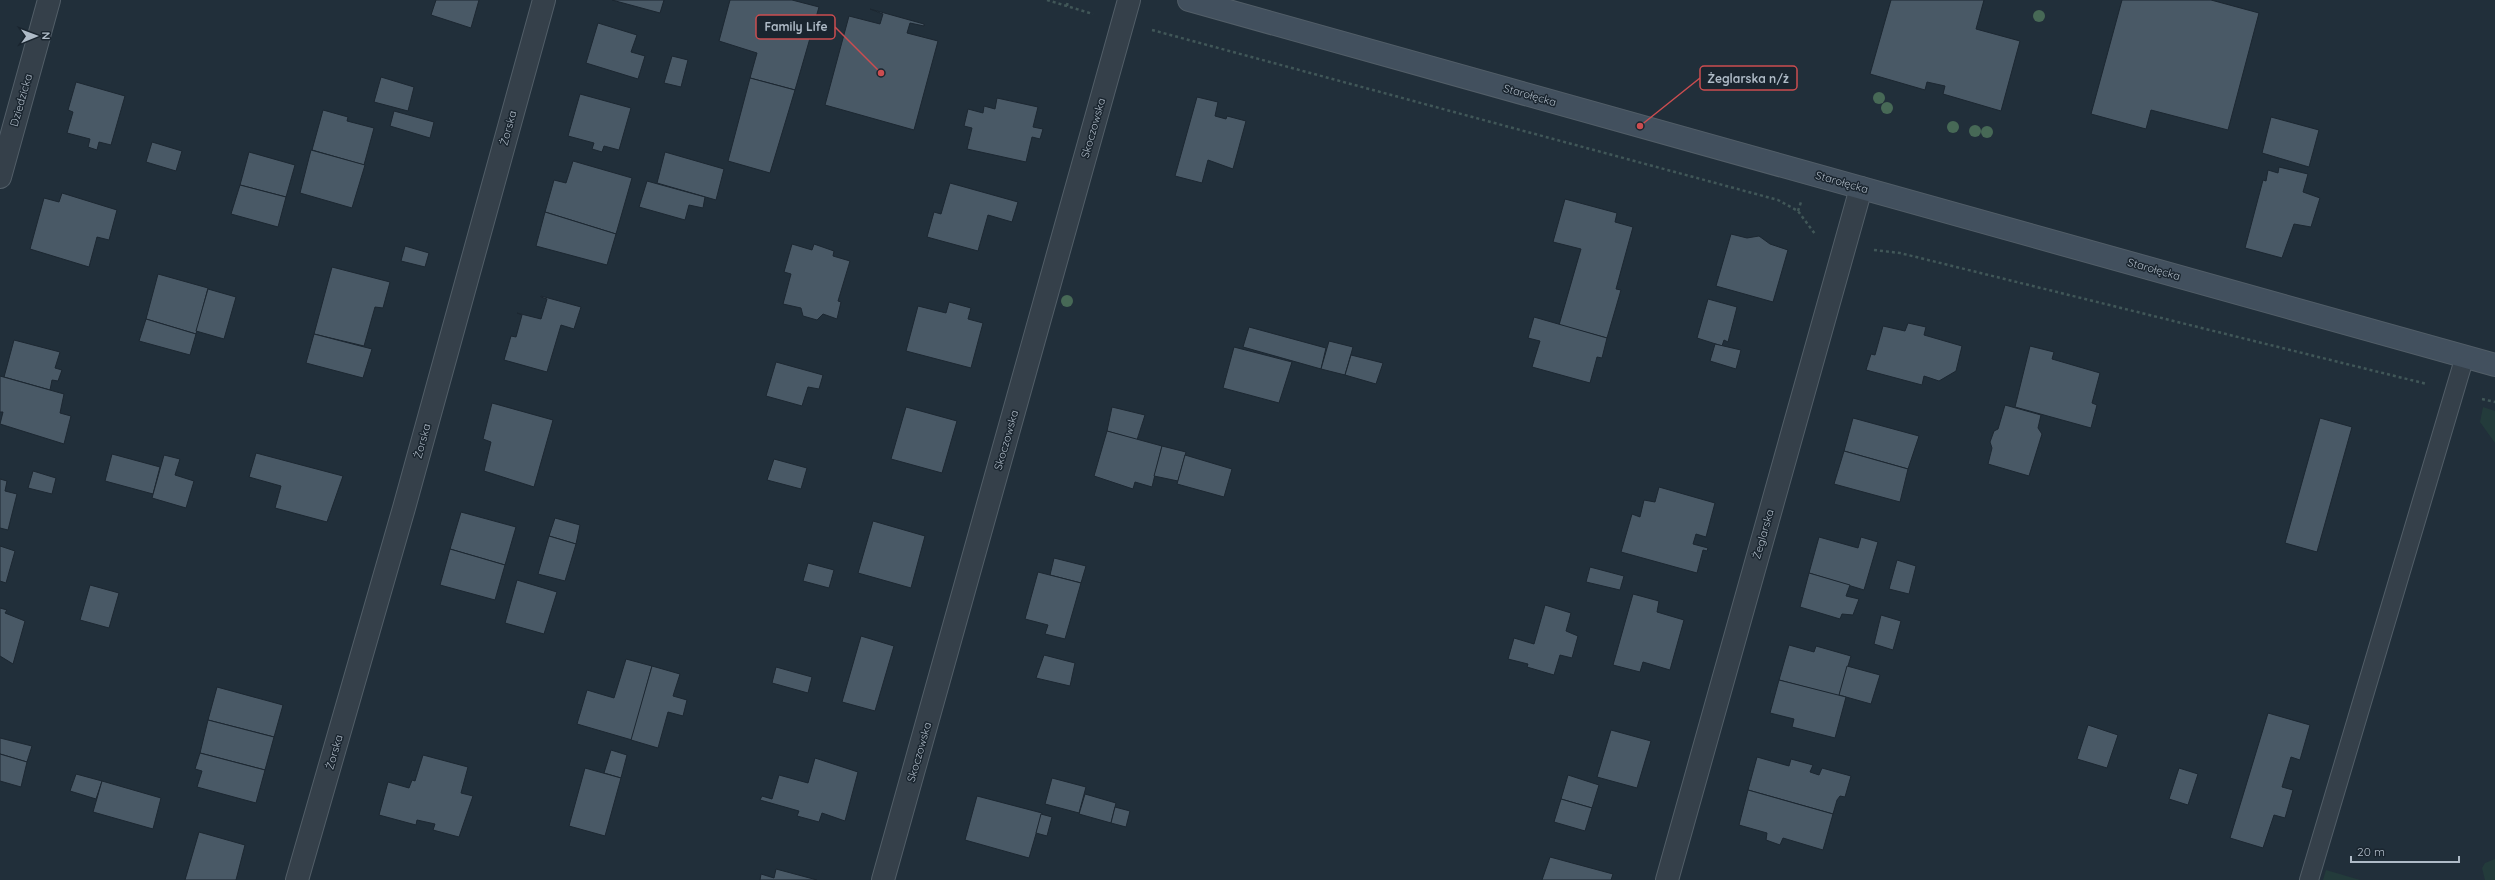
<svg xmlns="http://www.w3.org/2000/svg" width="2495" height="880" font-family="Quicksand,sans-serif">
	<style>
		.green { fill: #233b3b }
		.building { fill: #495966; stroke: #1c2731 }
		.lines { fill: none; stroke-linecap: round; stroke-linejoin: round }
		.lane-casing { stroke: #525e68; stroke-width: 20 }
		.street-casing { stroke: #525e68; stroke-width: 24 }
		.secondary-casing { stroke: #525e68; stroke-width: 24 }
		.path { stroke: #415758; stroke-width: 2.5; stroke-dasharray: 3 3; stroke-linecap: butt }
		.lane { stroke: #35404a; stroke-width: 18 }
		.street { stroke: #35404a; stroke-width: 22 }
		.secondary { stroke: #42505e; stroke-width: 22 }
		.tree { fill: #476956 }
		.labels { text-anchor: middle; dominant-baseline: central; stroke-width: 3; stroke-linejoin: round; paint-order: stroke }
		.street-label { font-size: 11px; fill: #afbbc7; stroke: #1a252f }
		.leader { fill: none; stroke: #cc4d50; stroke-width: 1.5 }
		.callout-dot { fill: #cc4d50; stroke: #1a252f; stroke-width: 1.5 }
		.callout { fill: #1a252f; stroke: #cc4d50; stroke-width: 1.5 }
		.callout-label { font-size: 12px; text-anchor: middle; font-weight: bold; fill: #afbbc7 }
	</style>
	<rect width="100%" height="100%" fill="#212f3a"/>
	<g class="green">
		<polygon points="2483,407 2495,411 2495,443 2480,422"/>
		<polygon points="2495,859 2495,880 2485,880 2482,868 2485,863"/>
		<polygon points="2326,870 2360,880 2323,880"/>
	</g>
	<g class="building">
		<polygon points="436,0 479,0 471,28 431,15"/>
		<polygon points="612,0 664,0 660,13"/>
		<polygon points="730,0 792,0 819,7 795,90 750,78 757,53 719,41"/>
		<polygon points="1891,0 1984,0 1976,29 2020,41 2001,111 1943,94 1945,86 1927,82 1925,90 1870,74"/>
		<polygon points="2122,0 2211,0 2259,13 2228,130 2151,110 2146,129 2091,114"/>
		<polygon points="870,9 924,24 924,26 910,23 907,33 938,41 914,130 825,105 849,16 880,24 883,14"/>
		<polygon points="598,23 637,35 631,52 645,56 638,79 586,63"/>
		<polygon points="672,56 688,60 681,87 664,83"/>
		<polygon points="381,77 414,87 408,111 374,102"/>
		<polygon points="750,78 795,90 770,173 728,161"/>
		<polygon points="76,82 125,96 111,145 99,142 97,150 88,147 90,139 67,133 73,112 68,110"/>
		<polygon points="580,94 631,108 619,150 604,146 602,152 592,149 594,143 568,136"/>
		<polygon points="1197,97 1218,102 1215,116 1226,119 1227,116 1246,121 1233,169 1208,160 1202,183 1175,176"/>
		<polygon points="997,98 1038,107 1033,127 1043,129 1040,139 1032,137 1026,162 967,149 972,128 964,126 968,109 983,113 984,106 995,109"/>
		<polygon points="323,110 348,117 347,121 374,128 364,165 312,150"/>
		<polygon points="394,111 434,122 430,138 390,126"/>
		<polygon points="2271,117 2319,130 2309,167 2262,153"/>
		<polygon points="152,142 182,151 176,171 146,162"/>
		<polygon points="311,150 365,165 352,208 300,193"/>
		<polygon points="249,152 295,165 286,197 240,185"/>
		<polygon points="665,152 724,169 716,200 657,183"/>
		<polygon points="573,161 632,178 616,234 545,212 554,180 566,183"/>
		<polygon points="2279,167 2308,174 2303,192 2320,198 2311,227 2294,224 2282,258 2245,248 2263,180 2266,181 2268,170 2278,173"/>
		<polygon points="647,181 705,197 703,208 689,205 685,220 639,207"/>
		<polygon points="950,183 1018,202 1012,222 988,215 978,251 927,237 934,212 941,214"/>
		<polygon points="240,185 286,197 278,227 231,214"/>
		<polygon points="62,193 117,210 109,240 97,237 89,267 30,249 44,198 59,202"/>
		<polygon points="1565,199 1617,213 1615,222 1633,227 1616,289 1621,290 1607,338 1559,325 1581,249 1553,242"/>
		<polygon points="545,212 616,234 607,265 536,246"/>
		<polygon points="1731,234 1747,238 1759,236 1770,244 1788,250 1773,302 1716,286"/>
		<polygon points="792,244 812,250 814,244 834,251 833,256 850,261 838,301 841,302 837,319 823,314 817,320 803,316 801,308 783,304 791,274 784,272"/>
		<polygon points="405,246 429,253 425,267 401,261"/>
		<polygon points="332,267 390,282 383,308 375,307 364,346 314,334"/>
		<polygon points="158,274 208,288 196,334 146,319"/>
		<polygon points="208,289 236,297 224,339 196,331"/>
		<polygon points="541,296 581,307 574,329 561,325 547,372 504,360 511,336 516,337 522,315 517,313 541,319 547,299 541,297"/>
		<polygon points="1708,299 1737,307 1728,342 1724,340 1722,346 1697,338"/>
		<polygon points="949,302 971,308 968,319 983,323 971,368 906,351 918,306 946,313"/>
		<polygon points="1534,317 1607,338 1602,358 1597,357 1590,383 1532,367 1540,341 1528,338"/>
		<polygon points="146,319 196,334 190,355 139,341"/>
		<polygon points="1908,323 1926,327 1924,335 1962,346 1956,371 1939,381 1924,376 1922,385 1866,370 1871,354 1875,355 1883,326 1905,331"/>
		<polygon points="1249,327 1326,348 1321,369 1243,347"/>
		<polygon points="314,334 372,349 363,378 306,363"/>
		<polygon points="14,340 60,352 55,368 62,370 58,381 52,380 50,390 4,377"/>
		<polygon points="1329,341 1353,347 1345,375 1321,369"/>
		<polygon points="1715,344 1741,350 1736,369 1710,361"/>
		<polygon points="2030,346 2054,352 2052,359 2100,373 2092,403 2097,405 2091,428 2015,407"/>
		<polygon points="1234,347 1292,362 1279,403 1223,388"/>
		<polygon points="1351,355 1383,363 1376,384 1345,375"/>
		<polygon points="776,362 823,375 819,389 808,387 802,406 766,396"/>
		<polygon points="0,376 64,394 60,413 71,416 64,444 0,424 3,412 0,412"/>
		<polygon points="492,403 553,420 534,487 484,471 491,442 483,439"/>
		<polygon points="2005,405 2041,415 2038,428 2042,434 2029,476 1988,464 1992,448 1990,442 1994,431 1998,429"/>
		<polygon points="906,407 957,421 942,473 891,459"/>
		<polygon points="1112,407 1145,415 1137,440 1107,431"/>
		<polygon points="1853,418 1919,436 1908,469 1844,451"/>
		<polygon points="2320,418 2352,427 2317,552 2285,543"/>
		<polygon points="1107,431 1162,446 1152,487 1135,482 1133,489 1094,476"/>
		<polygon points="1162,446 1186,452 1178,481 1154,476"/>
		<polygon points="1844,451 1908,469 1900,502 1834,484"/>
		<polygon points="256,453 343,476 327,522 275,508 281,486 249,477"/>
		<polygon points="112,454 160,467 153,494 105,481"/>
		<polygon points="164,455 180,459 175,475 194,481 186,508 152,498"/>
		<polygon points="1185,455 1232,469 1224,497 1177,484"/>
		<polygon points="774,459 807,468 801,489 767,480"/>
		<polygon points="33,471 56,478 52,494 28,488"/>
		<polygon points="0,479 7,481 5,491 17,494 8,530 0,528"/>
		<polygon points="1659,487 1715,503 1706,537 1696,534 1693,544 1708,548 1707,551 1703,550 1697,573 1621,552 1632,514 1640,517 1644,500 1655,502"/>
		<polygon points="461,512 516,527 505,565 450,549"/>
		<polygon points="555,518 580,525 576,544 549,536"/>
		<polygon points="873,521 925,536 911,588 858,573"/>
		<polygon points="549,536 576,544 565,581 538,574"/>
		<polygon points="1819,537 1858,548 1861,537 1878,542 1864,590 1809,573"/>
		<polygon points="0,546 15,551 6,583 0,581"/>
		<polygon points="450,549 505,565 495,600 440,585"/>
		<polygon points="1054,558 1086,566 1081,583 1050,575"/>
		<polygon points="1897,560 1916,566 1909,594 1889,589"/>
		<polygon points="808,563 834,570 829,588 803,581"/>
		<polygon points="1590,567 1624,576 1620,590 1586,582"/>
		<polygon points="1038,572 1081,583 1065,639 1045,634 1048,625 1025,619"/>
		<polygon points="1809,573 1850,585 1846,596 1859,599 1853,615 1842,614 1840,619 1800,607"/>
		<polygon points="517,580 557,592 544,634 505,623"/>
		<polygon points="90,585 119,593 109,628 80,620"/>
		<polygon points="1633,594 1659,601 1657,612 1684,620 1670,670 1643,662 1640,672 1613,665"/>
		<polygon points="1545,605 1571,613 1566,631 1578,636 1572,658 1560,655 1554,675 1527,667 1528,664 1508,659 1514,638 1534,644"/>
		<polygon points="0,608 7,610 5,613 25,621 13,664 0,656"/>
		<polygon points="1881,615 1901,621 1893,650 1874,644"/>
		<polygon points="861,636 894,646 875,711 842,702"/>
		<polygon points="1789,645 1814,652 1816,646 1851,656 1839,696 1779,680"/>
		<polygon points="1044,655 1075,663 1070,686 1036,678"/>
		<polygon points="626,659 652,666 632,740 577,724 587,690 614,698"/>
		<polygon points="652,666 680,674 673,696 687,700 683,716 668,712 658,748 631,740"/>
		<polygon points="1847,666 1880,675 1871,704 1839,695"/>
		<polygon points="776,667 812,677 808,693 772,683"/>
		<polygon points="1779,680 1846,697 1835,738 1792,727 1794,719 1770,713"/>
		<polygon points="217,687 283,705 274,737 208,720"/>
		<polygon points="2268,713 2310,725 2300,760 2291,757 2282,787 2293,790 2285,818 2274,815 2263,848 2230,838"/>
		<polygon points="208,720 274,737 265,770 200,753"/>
		<polygon points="2088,725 2118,735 2107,768 2077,759"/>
		<polygon points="1611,730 1651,741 1637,788 1597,777"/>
		<polygon points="0,738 32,746 27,762 0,754"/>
		<polygon points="611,750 627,755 621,778 604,773"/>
		<polygon points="200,753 265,770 256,803 197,787 202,771 195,769"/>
		<polygon points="0,754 27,762 21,787 0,781"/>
		<polygon points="423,755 468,767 461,793 473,796 459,837 433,830 435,824 417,820 416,825 379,815 388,782 409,788 412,780 415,781"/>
		<polygon points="1757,757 1789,766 1791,759 1813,765 1810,772 1819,775 1822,768 1851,776 1845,797 1840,796 1837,800 1833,814 1748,790"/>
		<polygon points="815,758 858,772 845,821 822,813 819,822 797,816 799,811 760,800 762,796 772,799 779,775 808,783"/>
		<polygon points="585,768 621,778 605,836 569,826"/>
		<polygon points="2179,768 2198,774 2188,805 2169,799"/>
		<polygon points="76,774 102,781 96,799 70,791"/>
		<polygon points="1568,775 1599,785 1592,808 1561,799"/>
		<polygon points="1052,778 1086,787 1079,813 1045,804"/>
		<polygon points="102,781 161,798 153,829 93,812"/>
		<polygon points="1748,790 1833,814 1823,850 1783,838 1780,845 1766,840 1767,833 1739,825"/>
		<polygon points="1085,794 1116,803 1111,823 1079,814"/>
		<polygon points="977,796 1042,813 1029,858 965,840"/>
		<polygon points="1561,799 1592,808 1585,831 1554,822"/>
		<polygon points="1115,807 1130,811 1126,827 1111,823"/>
		<polygon points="1041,814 1052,817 1047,836 1036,833"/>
		<polygon points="199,832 245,845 236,880 185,880"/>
		<polygon points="1550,857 1613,874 1611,880 1542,880"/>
		<polygon points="776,869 817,880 760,880 761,874 774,878"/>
	</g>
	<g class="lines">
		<defs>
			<polyline id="lane" points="2309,880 2465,356"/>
			<g id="street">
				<polyline points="0,177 49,0"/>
				<polyline points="297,880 404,508 544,0"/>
				<polyline points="883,880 1129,0"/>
				<polyline points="1667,880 1861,188"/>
			</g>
			<polyline id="secondary" points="1189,0 2495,365"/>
		</defs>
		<use href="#lane" class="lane-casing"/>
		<use href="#street" class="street-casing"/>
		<use href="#secondary" class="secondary-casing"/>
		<g class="path">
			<polyline points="1047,0 1093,14"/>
			<polyline points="1067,6 1068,0"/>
			<polyline points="1152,30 1778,200 1798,211 1815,234"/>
			<polyline points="1798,211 1801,202"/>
			<polyline points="1874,250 1900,253 2427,384"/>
			<polyline points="2482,399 2495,402"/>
		</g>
		<use href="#lane" class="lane"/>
		<use href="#street" class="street"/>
		<use href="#secondary" class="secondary"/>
	</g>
	<g class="tree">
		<circle cx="2039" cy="16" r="6"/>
		<circle cx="1879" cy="98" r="6"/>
		<circle cx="1887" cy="108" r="6"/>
		<circle cx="1953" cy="127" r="6"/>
		<circle cx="1975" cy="131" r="6"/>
		<circle cx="1987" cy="132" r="6"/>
		<circle cx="1067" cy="301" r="6"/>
	</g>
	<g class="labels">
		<g class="street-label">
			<text transform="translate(1530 95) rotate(16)">Starołęcka</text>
			<text transform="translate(21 100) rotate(-74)">Dziedzicka</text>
			<text transform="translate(508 128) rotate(-75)">Żorska</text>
			<text transform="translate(1093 128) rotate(-74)">Skoczowska</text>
			<text transform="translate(1842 182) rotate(16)">Starołęcka</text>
			<text transform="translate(2154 269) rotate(16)">Starołęcka</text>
			<text transform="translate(1006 440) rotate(-74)">Skoczowska</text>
			<text transform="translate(422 441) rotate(-75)">Żorska</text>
			<text transform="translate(1763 534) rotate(-74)">Żeglarska</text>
			<text transform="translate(334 752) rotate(-74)">Żorska</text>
			<text transform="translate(919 752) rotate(-74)">Skoczowska</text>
		</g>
	</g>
	<path class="leader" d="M881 73L835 27M1640 126L1700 78"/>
	<g class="callout-dot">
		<circle cx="881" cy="73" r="4"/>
		<circle cx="1640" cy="126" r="4"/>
	</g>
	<g class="callout">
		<rect x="756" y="15" width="79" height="24" rx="4"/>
		<rect x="1700" y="66" width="97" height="24" rx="4"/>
	</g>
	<g class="callout-label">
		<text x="796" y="31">Family Life</text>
		<text x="1748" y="83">Żeglarska n/ż</text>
	</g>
	<g transform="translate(36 36) rotate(89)" stroke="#1a252f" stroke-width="3" paint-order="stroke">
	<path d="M0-3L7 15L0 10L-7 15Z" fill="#afbbc7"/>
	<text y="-6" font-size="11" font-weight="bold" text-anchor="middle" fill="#afbbc7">N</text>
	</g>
	<path d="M2351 856v6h108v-6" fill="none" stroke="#afbbc7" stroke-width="2"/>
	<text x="2357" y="856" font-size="12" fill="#afbbc7" stroke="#1a252f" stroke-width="3" paint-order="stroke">20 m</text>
</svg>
